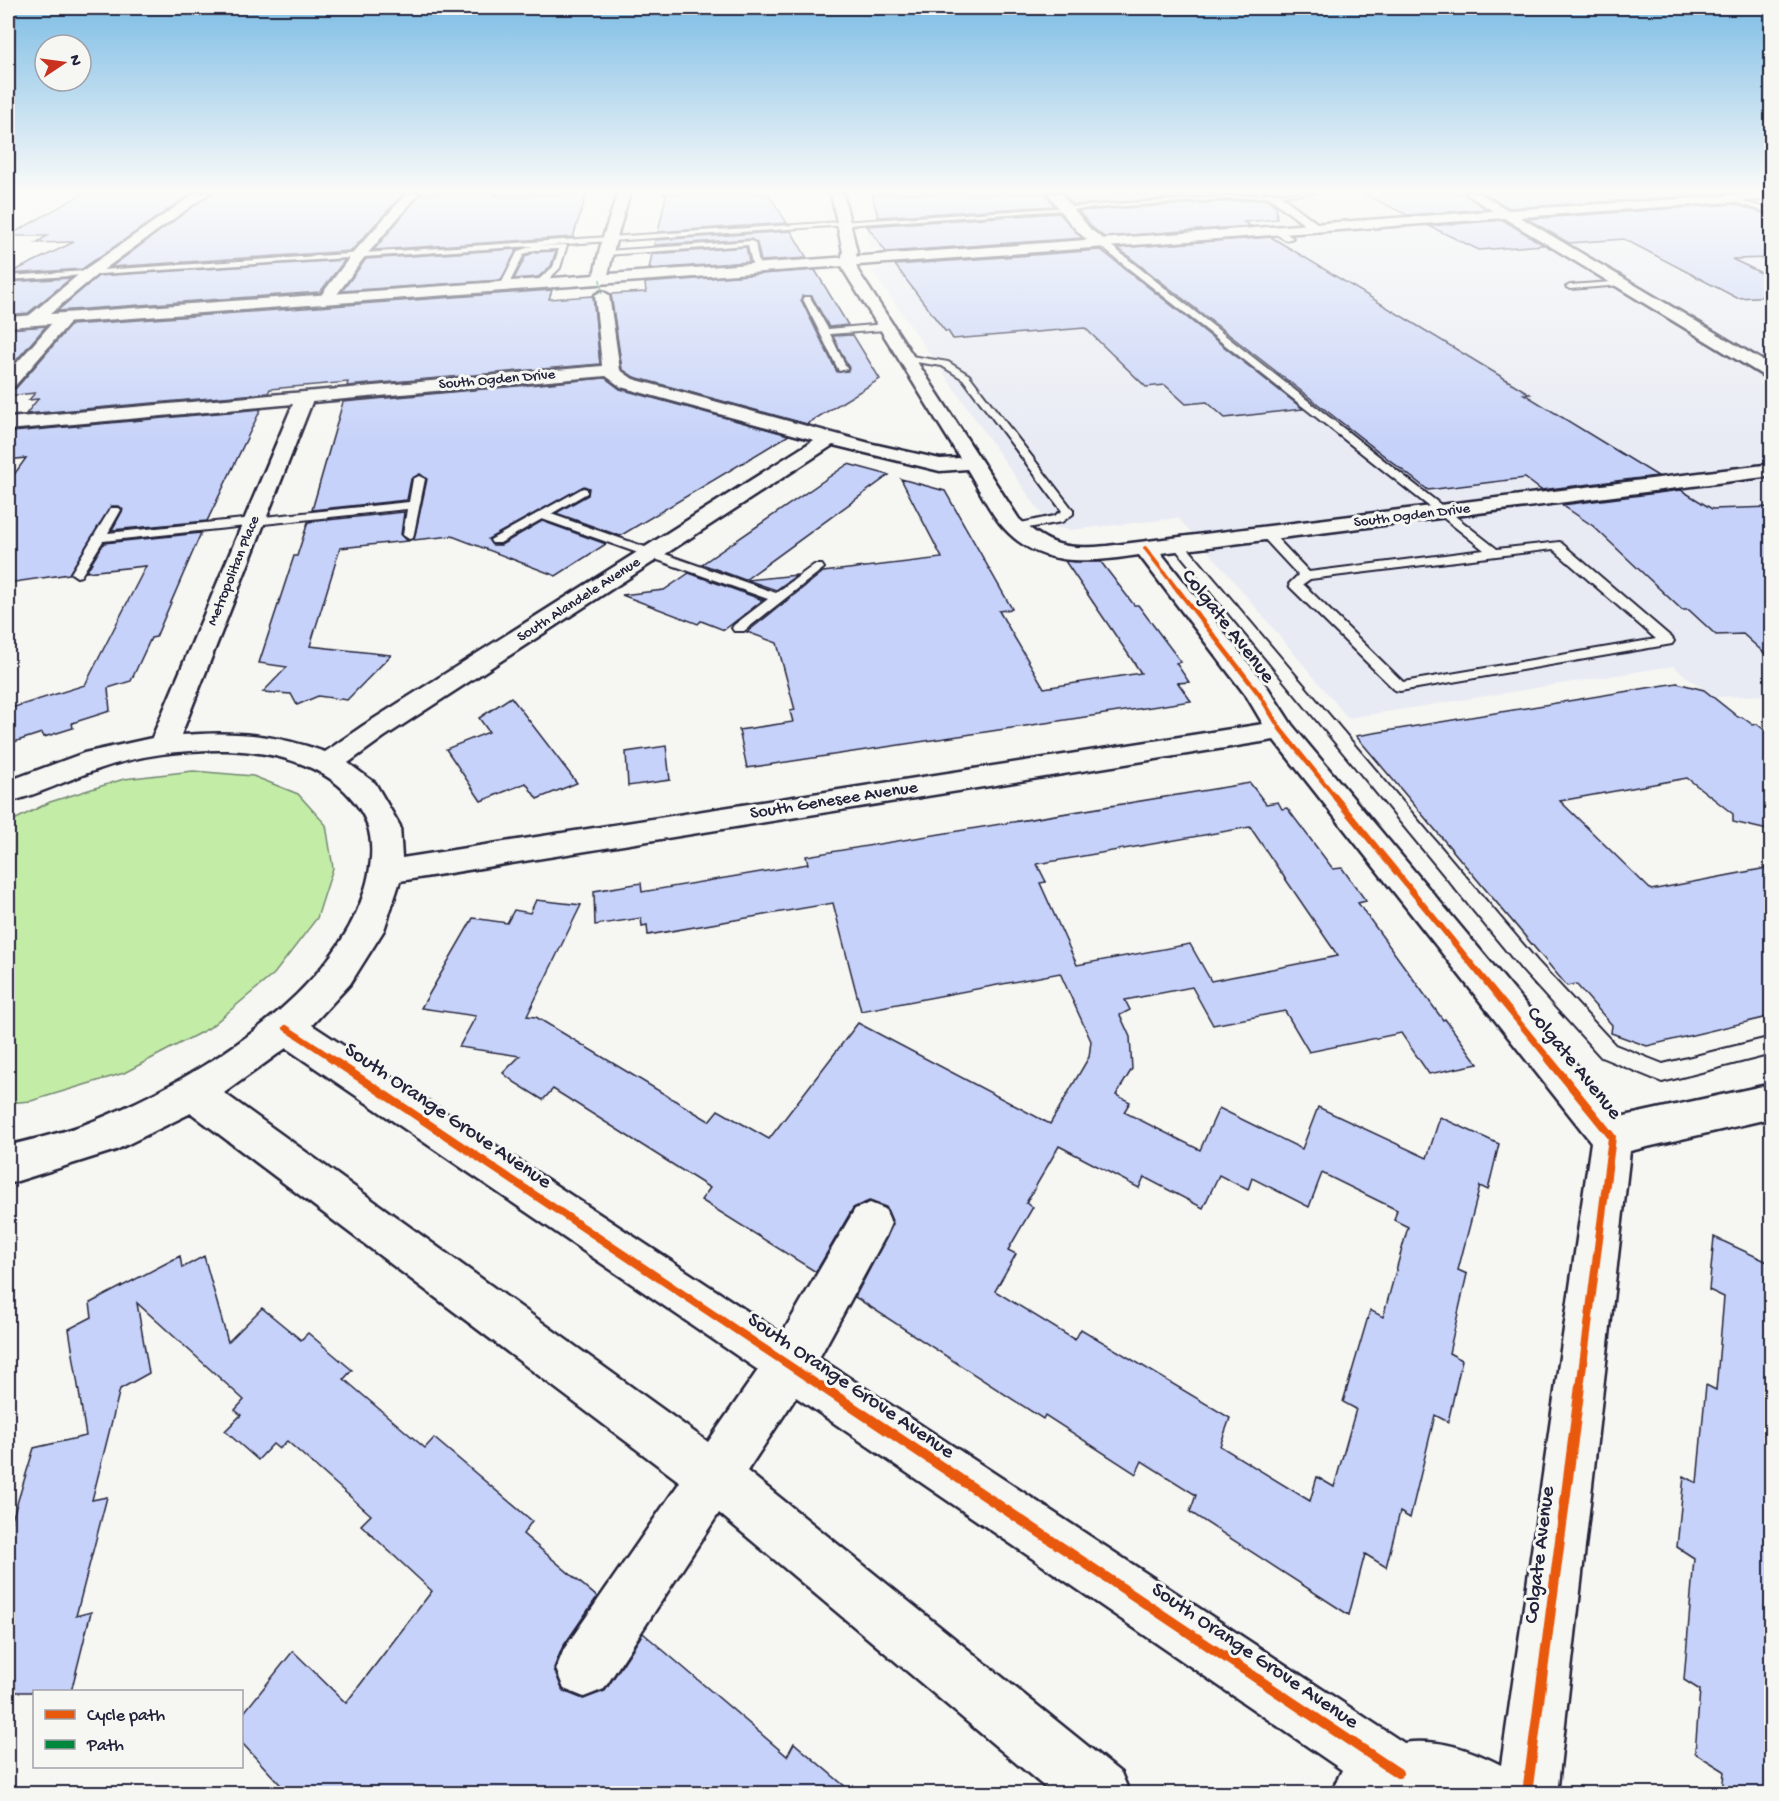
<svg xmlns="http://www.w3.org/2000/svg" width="1779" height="1801" font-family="'Gochi Hand',sans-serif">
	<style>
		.built { fill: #e8ebf4 }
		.green { fill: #c3eca7; stroke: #728771; stroke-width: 1.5 }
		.building { fill: #c6d2f9; stroke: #22223b; stroke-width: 1.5; fill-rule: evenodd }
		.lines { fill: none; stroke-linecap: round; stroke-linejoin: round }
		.lane-casing { stroke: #22223b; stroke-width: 4 }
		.street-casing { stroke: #22223b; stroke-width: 5 }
		.secondary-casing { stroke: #22223b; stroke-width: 5 }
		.lane { fill: #f6f6f2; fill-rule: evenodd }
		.street { fill: #f6f6f2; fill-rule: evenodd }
		.secondary { fill: #f6f6f2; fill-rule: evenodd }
		.quiet { stroke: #00873e; stroke-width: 1.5; stroke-dasharray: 4 1.5; stroke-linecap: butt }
		.cycleway-far4-casing { stroke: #f6f6f2; stroke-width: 6 }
		.cycleway-far3-casing { stroke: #f6f6f2; stroke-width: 8 }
		.cycleway-far2-casing { stroke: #f6f6f2; stroke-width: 10 }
		.cycleway-far1-casing { stroke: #f6f6f2; stroke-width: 11 }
		.cycleway-casing { stroke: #f6f6f2; stroke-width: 14 }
		.cycleway-far4 { stroke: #e8590c; stroke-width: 4 }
		.cycleway-far3 { stroke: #e8590c; stroke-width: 4.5 }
		.cycleway-far2 { stroke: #e8590c; stroke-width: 6 }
		.cycleway-far1 { stroke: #e8590c; stroke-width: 8 }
		.cycleway { stroke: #e8590c; stroke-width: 10 }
		.labels { text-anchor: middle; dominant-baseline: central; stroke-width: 6; stroke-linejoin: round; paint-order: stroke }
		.far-street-label { font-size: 15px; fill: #22223b; stroke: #f6f6f2 }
		.street-label { font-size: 18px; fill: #22223b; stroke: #f6f6f2 }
		.near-street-label { font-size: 21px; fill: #22223b; stroke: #f6f6f2 }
	</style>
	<rect width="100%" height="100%" fill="#f6f6f2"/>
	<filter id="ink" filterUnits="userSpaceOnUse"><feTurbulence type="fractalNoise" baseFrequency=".0167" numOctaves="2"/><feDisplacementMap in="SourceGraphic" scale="12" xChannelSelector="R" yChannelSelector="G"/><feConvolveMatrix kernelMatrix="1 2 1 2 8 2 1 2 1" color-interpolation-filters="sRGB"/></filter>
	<g filter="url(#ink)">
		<polygon class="built" points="1275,193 1771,193 1771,380 1758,382 1772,391 1771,695 1713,697 1673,666 1348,718 1217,561 1178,518 1070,530 1057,528 1047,522 873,272 883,268 878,248 870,247 864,219"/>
		<polygon class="green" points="193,771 253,776 298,794 326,825 333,868 317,918 274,974 209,1028 124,1073 31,1101 8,1103 8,823 50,802 124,779"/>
		<g class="building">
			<polygon points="84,193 192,193 82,269 8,274 74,242 36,243 47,236 8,236"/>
			<polygon points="211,193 404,193 351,251 111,267"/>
			<polygon points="421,193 497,193 496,195 587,193 573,237 374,250"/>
			<polygon points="663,193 768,193 787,223 658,232 666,196"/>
			<polygon points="879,193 1046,193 1054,206 878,217 872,195 880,195"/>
			<polygon points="1063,193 1257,193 1073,205"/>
			<polygon points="1362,193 1463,193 1486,209 1407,215"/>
			<polygon points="1483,193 1742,193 1509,208"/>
			<polygon points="1267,199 1276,206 1277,219 1244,222 1251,226 1104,237 1093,228 1078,211"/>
			<polygon points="1734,204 1772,216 1772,258 1732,259 1772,278 1772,296 1737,298 1624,239 1569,243 1527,219"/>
			<polygon points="1059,213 1082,238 886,252 867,226"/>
			<polygon points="1503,220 1544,245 1479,250 1429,226"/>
			<polygon points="791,231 807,258 761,261 757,243 751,239 654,245 655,240"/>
			<polygon points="1271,237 1530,394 1524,394 1658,476 1541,490 1525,478 1428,490 1118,248"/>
			<polygon points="746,247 749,262 649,269 652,254"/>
			<polygon points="517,249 501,280 342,291 366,259"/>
			<polygon points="1101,250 1303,409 1225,418 1207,402 1186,404 1165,385 1146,387 1085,328 953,339 948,331 945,331 895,265"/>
			<polygon points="556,251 551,266 538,277 514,279 526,256 535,252"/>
			<polygon points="345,260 320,292 57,311 98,276"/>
			<polygon points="815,270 848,325 829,327 812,296 802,296 801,300 837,372 848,371 849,368 833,336 853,335 880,379 807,424 634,377 622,369 611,294 646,292 645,283"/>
			<polygon points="71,278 28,313 8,315 8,282"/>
			<polygon points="552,290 549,299 593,296 600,364 347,386 348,382 270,389 268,393 26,414 38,399 29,400 35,393 8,396 8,390 16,388 71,325"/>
			<polygon points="46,326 8,370 8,329"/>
			<polygon points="605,378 620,389 789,435 620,536 556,513 588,495 589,488 584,486 488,539 492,545 501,545 542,521 606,544 556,576 452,536 414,540 427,479 420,474 411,479 407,500 312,510 343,402"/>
			<polygon points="261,409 207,521 112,530 123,510 119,506 111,506 69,574 8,583 8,483 26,458 8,460 8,437 12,432"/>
			<polygon points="848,464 889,475 745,580 702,564"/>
			<polygon points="901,479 945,491 1012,609 999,611 1044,688 1141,673 1065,561 1101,562 1134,605 1138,605 1181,662 1176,663 1189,682 1178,683 1191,701 747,768 739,730 793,722 790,711 795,710 777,643 747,632 823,572 942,558"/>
			<polygon points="1681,490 1712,509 1772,507 1772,660 1743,634 1716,635 1689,610 1682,610 1593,526 1562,505"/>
			<polygon points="404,512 401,535 408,541 340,548 310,646 391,655 347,700 318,696 297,705 291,694 263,692 287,667 259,663 294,556 297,556 308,522"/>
			<polygon points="201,533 156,637 151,638 131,681 108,688 110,711 72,723 73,728 44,737 42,733 8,744 8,709 85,685 146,566 86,572 104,543"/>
			<polygon points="689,573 763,600 724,630 701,621 698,624 622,595 664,590"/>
			<polygon points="797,575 776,590 747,580"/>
			<polygon points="1677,683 1704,690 1738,717 1742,717 1753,725 1757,724 1772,736 1772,831 1733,822 1733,814 1687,778 1560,801 1651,890 1772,867 1772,1016 1647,1046 1611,1033 1612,1025 1576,984 1567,986 1356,736"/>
			<polygon points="511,697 577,783 537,799 526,783 481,801 446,749 489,732 479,718"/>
			<polygon points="666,746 670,780 628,786 626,752"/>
			<path d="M1250,783L1266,804L1278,802L1282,809L1287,808L1333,869L1342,868L1366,901L1358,903L1443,1020L1445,1019L1478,1064L1429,1074L1401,1033L1309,1052L1285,1011L1213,1025L1192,987L1125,1000L1130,1010L1120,1015L1130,1037L1132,1069L1116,1095L1130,1102L1124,1112L1200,1150L1219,1108L1302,1149L1318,1107L1427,1158L1440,1117L1499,1144L1488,1190L1480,1186L1458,1270L1467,1274L1449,1353L1462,1360L1448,1422L1435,1415L1410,1518L1400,1512L1386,1567L1365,1554L1349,1615L1190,1512L1196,1495L1142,1461L1136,1474L1045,1415L1043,1419L855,1297L893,1224L886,1207L869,1201L853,1208L816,1272L701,1200L710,1188L553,1089L543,1100L514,1082L503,1073L520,1056L459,1047L476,1016L421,1008L473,918L507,923L514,910L530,913L536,900L581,905L527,1016L536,1017L709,1121L718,1110L769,1139L858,1023L1050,1124L1089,1057L1091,1041L1060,973L861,1011L833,903L648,935L647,925L642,926L641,918L595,925L594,891L641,883L642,892L808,864L806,856ZM1250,827L1338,956L1211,981L1190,944L1077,965L1040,883L1046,882L1037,864ZM1059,1146L1139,1188L1144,1177L1203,1208L1219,1175L1248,1190L1252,1178L1309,1207L1322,1173L1397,1210L1394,1220L1408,1227L1383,1317L1370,1310L1343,1402L1356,1409L1334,1487L1317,1477L1310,1501L1220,1446L1230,1418L1081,1329L1075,1340L995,1291L1016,1254L1008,1250L1033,1207L1026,1203Z"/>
			<polygon points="1714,1237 1772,1264 1772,1794 1722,1794 1724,1771 1695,1753 1700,1690 1684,1680 1694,1558 1677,1547 1684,1476 1697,1483 1706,1385 1716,1390 1724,1297 1709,1290"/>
			<polygon points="180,1256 182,1268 204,1256 228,1342 262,1308 301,1340 308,1333 352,1370 344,1379 425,1448 434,1438 532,1521 523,1534 597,1597 562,1648 554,1668 563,1691 583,1699 605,1691 643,1633 787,1756 794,1743 854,1794 289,1794 242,1743 242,1715 293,1651 346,1703 432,1591 361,1525 371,1515 287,1441 279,1449 273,1444 258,1460 225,1431 241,1415 235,1410 244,1400 137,1303 149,1373 120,1389 92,1500 107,1497 76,1616 91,1612 71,1692 8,1692 8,1533 34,1448 86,1436 69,1329 92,1317 90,1303"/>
		</g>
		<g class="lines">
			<defs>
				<g id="lane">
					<polygon points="1287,193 1315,193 538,246 567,245 560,268 543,285 537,285 537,281 553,267 559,249 535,250 524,254 508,286 504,288 500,286 518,251 533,246 8,280 8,276"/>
					<polygon points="1726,197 1772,210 1772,214 1726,199"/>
					<polygon points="1272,228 1278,228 1293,238 1286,240 1272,232"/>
					<polygon points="751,241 755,243 760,270 753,268 748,245 606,255 602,253 606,251"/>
					<path d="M1099,241H1105L1497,549L1560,542L1672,638L1674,641L1672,644L1400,691L1395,690L1290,587L1289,584L1298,575L1260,534L1266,530L1270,531L1309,572L1484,550L1099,245ZM1553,549L1656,639L1403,682L1303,584L1310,579Z"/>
					<polygon points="1625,281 1626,283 1622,285 1570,289 1566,287 1570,285"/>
					<polygon points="804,297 810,297 828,329 885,324 889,327 885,330 830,334 847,369 839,371 803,299"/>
					<polygon points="905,355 948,362 969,375 1073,510 1073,514 1062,522 1011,531 1011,525 1054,516 1062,511 963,379 942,366 902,360 902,356"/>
					<polygon points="419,476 425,479 413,538 409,539 403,535 407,509 103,541 81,576 77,577 71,573 111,508 119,508 121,510 108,533 409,502 413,479"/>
					<polygon points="583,488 587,489 587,493 551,514 776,593 814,565 822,565 824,568 744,631 734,631 732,628 734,625 768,599 542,519 500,543 492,543 490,540"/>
					<polygon points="1178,540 1182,541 1537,961 1615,1045 1663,1064 1772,1037 1772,1054 1662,1082 1601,1057 1523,971 1174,547 1172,544"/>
				</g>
				<g id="street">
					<polygon points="196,193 209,193 99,273 38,324 26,324 24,321 26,318 88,267"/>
					<polygon points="407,193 419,193 363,259 332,301 322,301 319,298 353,253"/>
					<polygon points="618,193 630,193 616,240 607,279 600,283 593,279 602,240"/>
					<path d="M831,193H843L857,252L855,261L858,271L1019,519C1049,546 1067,550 1107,546L1772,464V476L1161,553L1268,688L1292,725L1620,1117L1772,1084V1118L1630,1151L1557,1794H1330L1342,1770L796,1397L747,1471L1121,1773L1130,1794H1053L719,1513L604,1689L584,1697L564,1689L556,1669L564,1649L680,1482L191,1113L116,1150L8,1184V1146C37,1138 68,1132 96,1120C194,1080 330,999 364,893C372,868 376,837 362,813C335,766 278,752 227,750C185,749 138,755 99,769C68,779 39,795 8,802V781L84,753L152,738L293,404L8,430V418L602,366L595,295L602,291L609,295L620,370L633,379L873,444L940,459L960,458L844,271L841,261L843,252ZM606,376L621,387L814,440L364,725L325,752C273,734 236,731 181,735L312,402ZM833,445L940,471L967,469C979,488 989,512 1004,528C1041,569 1090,562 1139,555L1247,697L1263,724L402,858L400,826L375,783L348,763L384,737ZM1274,740L1591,1142L1501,1765C1471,1750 1439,1738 1404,1743L819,1358L885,1237L891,1223L885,1209L870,1203L855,1209L782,1334L312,1025L350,984L384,930L400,881ZM286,1048L758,1370L708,1442L224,1093Z"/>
					<path d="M1048,193H1060L1091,230L1109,243L1107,246C1086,251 1059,208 1048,193Z"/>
					<polygon points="1264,193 1277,193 1322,227 1321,230 1311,230"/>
					<polygon points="65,313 71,315 73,318 71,321 14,387 8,388 8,373 59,315"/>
				</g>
				<polygon id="secondary" points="1465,193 1479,193 1508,210 1772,193 1772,199 1520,217 1760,359 1772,368 1772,381 1504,218 8,327 8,317 1493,211"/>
			</defs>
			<use href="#lane" class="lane-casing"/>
			<use href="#street" class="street-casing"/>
			<use href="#secondary" class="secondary-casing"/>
			<use href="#lane" class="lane"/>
			<use href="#street" class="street"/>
			<use href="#secondary" class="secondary"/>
			<polyline class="quiet" points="600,279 602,295"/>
			<defs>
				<polyline id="cycleway-far4" points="1145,548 1179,592"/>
				<polyline id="cycleway-far3" points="1178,590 1259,694 1281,730 1337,799"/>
				<g id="cycleway-far2">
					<polyline points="1335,797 1549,1059"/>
					<polyline points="286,1028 333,1059"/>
				</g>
				<g id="cycleway-far1">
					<polyline points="330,1058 823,1388"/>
					<polyline points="1548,1058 1612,1137 1580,1388"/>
				</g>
				<g id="cycleway">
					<polyline points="821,1386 1398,1773"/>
					<polyline points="1527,1794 1580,1386"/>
				</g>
			</defs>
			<use href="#cycleway-far4" class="cycleway-far4-casing"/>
			<use href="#cycleway-far3" class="cycleway-far3-casing"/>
			<use href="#cycleway-far2" class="cycleway-far2-casing"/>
			<use href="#cycleway-far1" class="cycleway-far1-casing"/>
			<use href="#cycleway" class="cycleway-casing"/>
			<use href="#cycleway-far4" class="cycleway-far4"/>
			<use href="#cycleway-far3" class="cycleway-far3"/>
			<use href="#cycleway-far2" class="cycleway-far2"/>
			<use href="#cycleway-far1" class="cycleway-far1"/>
			<use href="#cycleway" class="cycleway"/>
		</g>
	</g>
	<linearGradient id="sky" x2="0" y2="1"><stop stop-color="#7ebde5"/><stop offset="0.43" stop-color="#fbfbf9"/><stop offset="1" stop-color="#fbfbf9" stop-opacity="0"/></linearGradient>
	<rect width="1779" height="445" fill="url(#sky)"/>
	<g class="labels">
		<g class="far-street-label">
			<text transform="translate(497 380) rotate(-5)">South Ogden Drive</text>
			<text transform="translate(1412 516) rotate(-7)">South Ogden Drive</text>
			<text transform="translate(234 571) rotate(-68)">Metropolitan Place</text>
			<text transform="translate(579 600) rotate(-33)">South Alandele Avenue</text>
		</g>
		<g class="street-label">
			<text transform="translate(834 801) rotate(-9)">South Genesee Avenue</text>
		</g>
		<g class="near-street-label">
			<text transform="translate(1227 627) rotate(52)">Colgate Avenue</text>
			<text transform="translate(1573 1064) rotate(51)">Colgate Avenue</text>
			<text transform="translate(447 1117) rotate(34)">South Orange Grove Avenue</text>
			<text transform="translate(850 1387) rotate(34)">South Orange Grove Avenue</text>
			<text transform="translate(1541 1555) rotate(-83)">Colgate Avenue</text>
			<text transform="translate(1254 1657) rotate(34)">South Orange Grove Avenue</text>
		</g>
	</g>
	<rect width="1779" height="1801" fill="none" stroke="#f6f6f2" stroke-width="30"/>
	<rect x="15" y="15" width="1749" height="1771" fill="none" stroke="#22223b" stroke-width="2" filter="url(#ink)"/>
	<rect x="33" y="1690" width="210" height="78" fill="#f6f6f2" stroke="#a1a1a9" stroke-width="1.5"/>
	<rect x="45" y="1710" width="30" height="9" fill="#e8590c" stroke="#a1a1a9" stroke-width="1.5"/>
	<text x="87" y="1720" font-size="18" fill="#22223b">Cycle path</text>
	<rect x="45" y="1740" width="30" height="9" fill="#00873e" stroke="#a1a1a9" stroke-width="1.5"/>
	<text x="87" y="1750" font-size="18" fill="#22223b">Path</text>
	<g transform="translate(63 63) rotate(77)"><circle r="28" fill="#f6f6f2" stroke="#a1a1a9" stroke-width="1.5"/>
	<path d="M0-4.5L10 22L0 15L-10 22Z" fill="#c8321e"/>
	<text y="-9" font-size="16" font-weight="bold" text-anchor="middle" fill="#22223b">N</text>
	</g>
</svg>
